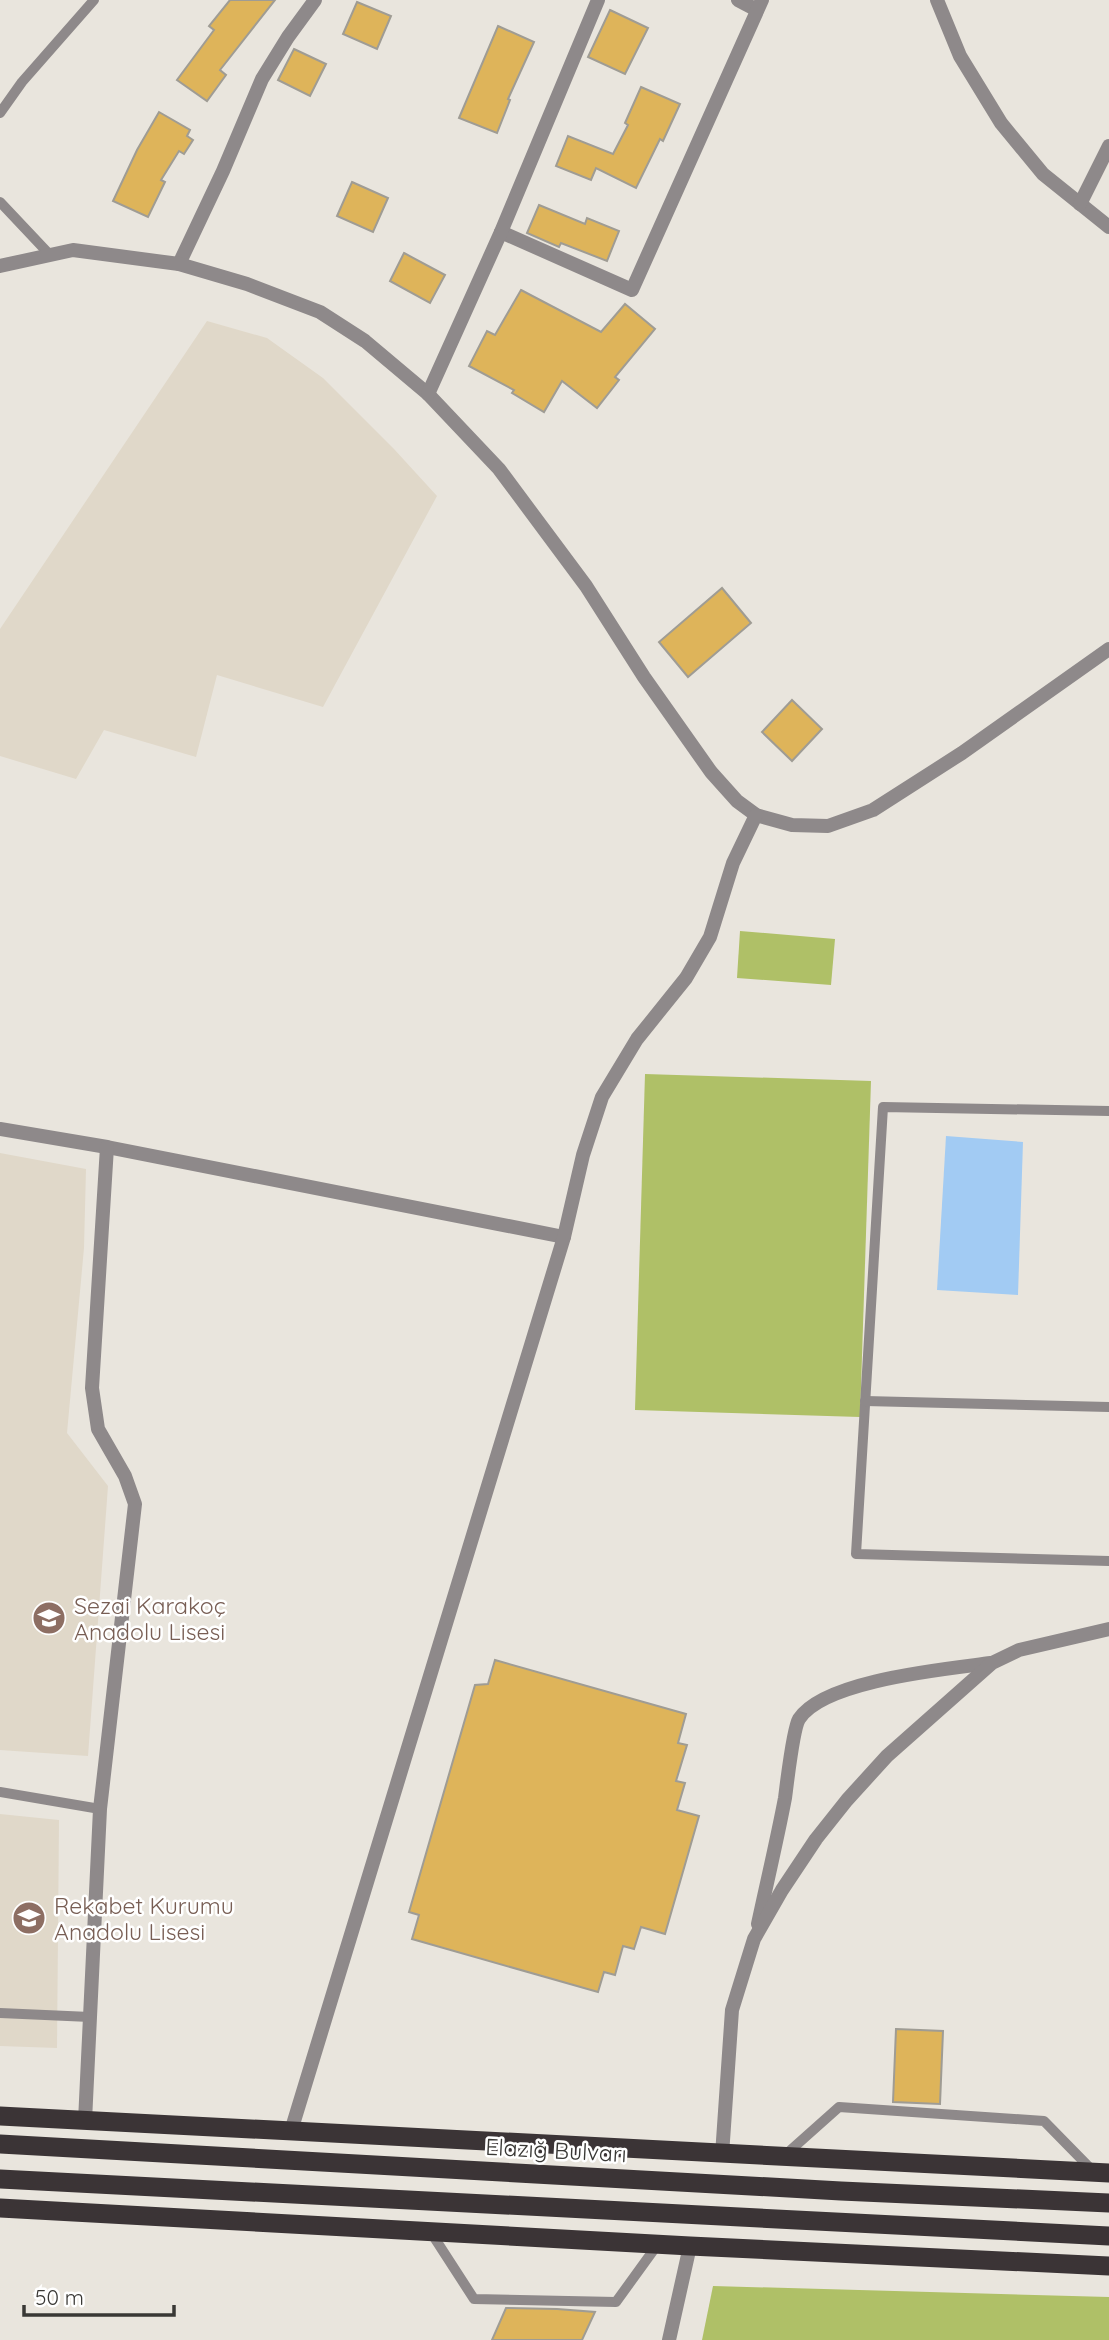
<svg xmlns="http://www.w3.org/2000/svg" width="1109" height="2340" font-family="Quicksand,sans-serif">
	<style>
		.built { fill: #e0d8c9 }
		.green { fill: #afc067 }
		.water { fill: #a2cbf3 }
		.building { fill: #deb45a; stroke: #9f9c94; stroke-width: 2 }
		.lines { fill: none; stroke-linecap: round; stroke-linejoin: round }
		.service { stroke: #8e898a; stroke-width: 10 }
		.minor { stroke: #8e898a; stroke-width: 14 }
		.trunk { stroke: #3b3436; stroke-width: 19 }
		.labels { text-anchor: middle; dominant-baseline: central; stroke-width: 5; stroke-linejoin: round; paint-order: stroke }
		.education-label { font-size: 23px; fill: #785e54; stroke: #fff; text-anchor: start }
		.street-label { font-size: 23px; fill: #393835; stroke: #fff }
	</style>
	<rect width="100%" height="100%" fill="#e9e5dd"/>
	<g class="built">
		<polygon points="207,321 267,338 323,378 394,449 437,496 323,707 217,675 196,757 104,730 76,779 0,756 0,629"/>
		<polygon points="0,1153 86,1169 84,1248 67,1433 108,1486 88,1756 0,1750"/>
		<polygon points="0,1814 59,1820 57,2048 0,2046"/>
	</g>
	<g class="green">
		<polygon points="740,931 835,939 831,985 737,978"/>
		<polygon points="645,1074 871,1081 860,1417 635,1410"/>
		<polygon points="713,2286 1109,2297 1109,2340 702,2340"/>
	</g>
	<polygon class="water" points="946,1136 1023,1142 1018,1295 937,1290"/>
	<g class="building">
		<polygon points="230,0 275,0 220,70 226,75 207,101 177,80 214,30 209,26"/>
		<polygon points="357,2 391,16 377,49 343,34"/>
		<polygon points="610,10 648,28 625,74 588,57"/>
		<polygon points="498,26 534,42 508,99 510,100 497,133 459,118"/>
		<polygon points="294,49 326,64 310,96 278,80"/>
		<polygon points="641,87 680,104 663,141 660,139 636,188 596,168 591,180 556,166 568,136 613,154 628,125 625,123"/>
		<polygon points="159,112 190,130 187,136 193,140 184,154 179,151 161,180 165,182 148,217 113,201 137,150"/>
		<polygon points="352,182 388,198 373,232 337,216"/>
		<polygon points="539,205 585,224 587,218 619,231 607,261 561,243 559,247 527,233"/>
		<polygon points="404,253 445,275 430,303 390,281"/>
		<polygon points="521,290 601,332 625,304 655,329 615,377 619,380 597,408 562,381 544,412 512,393 514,390 469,366 487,331 495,335"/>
		<polygon points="722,588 751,623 688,677 659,642"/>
		<polygon points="792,700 822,729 792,761 762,732"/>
		<polygon points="495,1660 686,1714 678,1743 687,1745 676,1781 685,1783 677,1810 699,1816 665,1934 641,1927 634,1949 623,1946 615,1975 604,1972 598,1992 412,1939 419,1915 409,1912 475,1685 488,1684"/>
		<polygon points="896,2029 943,2031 940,2104 893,2102"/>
		<polygon points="506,2308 557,2309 595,2312 582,2340 492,2340"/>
	</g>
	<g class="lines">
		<g class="service">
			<polyline points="0,113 22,82 94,0"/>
			<polyline points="0,202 50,255"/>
			<polyline points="1109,1111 883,1107 856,1554 1109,1561"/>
			<polyline points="865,1401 1109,1407"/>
			<polyline points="0,1792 100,1809"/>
			<polyline points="0,2013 90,2017"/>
			<polyline points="784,2156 839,2107 1044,2121 1092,2170"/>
			<polyline points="430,2231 474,2299 616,2302 658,2244"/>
		</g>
		<g class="minor">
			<polyline points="738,0 757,10"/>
			<polyline points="937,0 960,56 1001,123 1043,174 1109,227"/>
			<polyline points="1080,204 1109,146"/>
			<polyline points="501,232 632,290 762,0"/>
			<polyline points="179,264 223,171 262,79 288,37 315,0"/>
			<polyline points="0,266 73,250 179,264 247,284 320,312 365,341 428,394 499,469 586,586 644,677 711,772 737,801 756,815 792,825 828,826 873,810 962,753 1109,649"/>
			<polyline points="428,394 501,232 598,0"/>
			<polyline points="0,1129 107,1147 564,1237"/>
			<path d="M758,1924C767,1882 777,1840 785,1798C787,1783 793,1729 799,1719C824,1680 947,1669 991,1663"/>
			<polyline points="85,2121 100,1809 135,1504 125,1476 98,1429 92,1388 107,1147"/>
			<polyline points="291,2131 564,1237 583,1155 602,1097 637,1039 686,978 710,937 733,863 756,815"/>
			<polyline points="722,2155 732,2010 754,1939 782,1890 816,1839 847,1800 887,1756 992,1663 1019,1650 1109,1629"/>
			<polyline points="669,2340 690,2246"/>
		</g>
		<g class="trunk">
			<polyline points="0,2116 1109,2173"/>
			<polyline points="0,2144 841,2191 1109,2203"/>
			<polyline points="0,2179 1109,2236"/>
			<polyline points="0,2208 690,2246 1109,2266"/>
		</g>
	</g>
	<defs>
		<symbol id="school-disc" viewBox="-11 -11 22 22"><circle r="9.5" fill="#8d6e63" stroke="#fff"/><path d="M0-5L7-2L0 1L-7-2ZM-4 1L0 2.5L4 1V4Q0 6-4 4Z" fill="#fff"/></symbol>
	</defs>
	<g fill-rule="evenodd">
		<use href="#school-disc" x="30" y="1599" width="38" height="38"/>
		<use href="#school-disc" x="10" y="1899" width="38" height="38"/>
	</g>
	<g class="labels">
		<g class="education-label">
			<text x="74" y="1605">Sezai Karakoç<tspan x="74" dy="26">Anadolu Lisesi</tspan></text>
			<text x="54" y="1905">Rekabet Kurumu<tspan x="54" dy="26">Anadolu Lisesi</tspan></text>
		</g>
		<g class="street-label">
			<text transform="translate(556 2150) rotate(3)">Elazığ Bulvarı</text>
		</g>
	</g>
	<path d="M24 2305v10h150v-10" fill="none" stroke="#393835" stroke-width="3.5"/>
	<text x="35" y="2305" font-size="21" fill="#393835" stroke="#ffffff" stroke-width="5" paint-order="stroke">50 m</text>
</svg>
